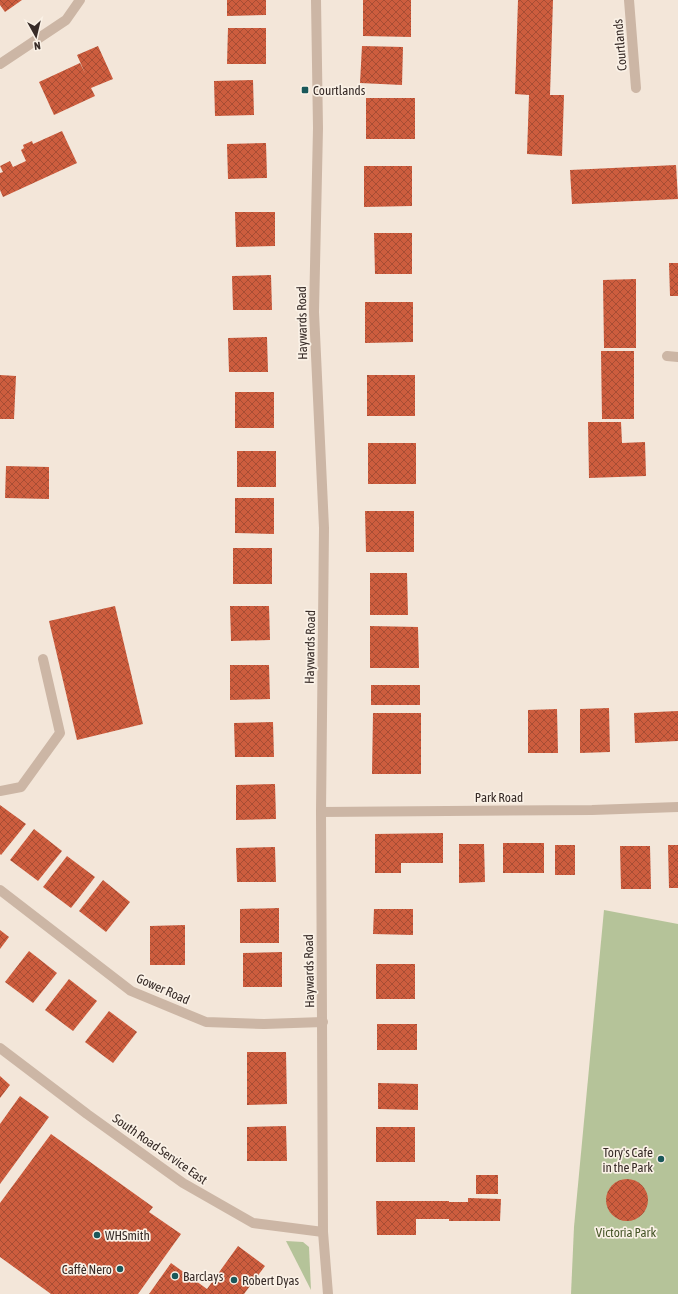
<svg xmlns="http://www.w3.org/2000/svg" width="678" height="1294" font-family="'Asap Condensed',sans-serif">
	<style>
		.green { fill: #b5c399 }
		.building { fill: url(#building-cross-hatch) }
		.lines { fill: none; stroke-linecap: round; stroke-linejoin: round }
		.minor { stroke: #ccb6a5; stroke-width: 10 }
		.poi-dot { fill: #1a585a; stroke: #faf1e6; stroke-width: 1.5 }
		.labels { text-anchor: middle; dominant-baseline: central; stroke-width: 3.5; stroke-linejoin: round; paint-order: stroke }
		.street-label { font-size: 13px; fill: #372b27; stroke: #faf1e6 }
		.poi-label { font-size: 13px; fill: #372b27; stroke: #faf1e6; text-anchor: start }
		.park-label { font-size: 13px; fill: #475629; stroke: #faf1e6 }
	</style>
	<defs>
		<pattern id="building-cross-hatch" width="8" height="8" patternUnits="userSpaceOnUse"><rect width="8" height="8" fill="#cd5d3e"/><path d="M0 0l8 8M0 8l8-8" fill="none" stroke="#a74d34"/></pattern>
	</defs>
	<rect width="100%" height="100%" fill="#f3e6d9"/>
	<g class="green">
		<polygon points="604,910 678,924 678,1294 571,1294 574,1227"/>
		<polygon points="286,1241 303,1242 309,1247 311,1290"/>
	</g>
	<g class="building">
		<polygon points="0,0 22,0 5,12 0,5"/>
		<polygon points="227,0 266,0 266,15 227,16"/>
		<polygon points="363,0 411,0 411,37 363,36"/>
		<polygon points="518,0 553,0 550,95 564,95 562,156 527,154 529,95 515,94"/>
		<polygon points="228,28 266,28 266,64 227,64"/>
		<polygon points="98,46 113,79 91,88 95,96 54,115 39,82 80,63 85,73 77,55"/>
		<polygon points="362,46 403,47 402,85 360,83"/>
		<polygon points="253,80 254,115 215,116 214,81"/>
		<rect x="366" y="98" width="49" height="41"/>
		<polygon points="62,131 77,163 3,197 0,190 0,173 3,172 0,166 10,161 13,167 26,161 21,150 24,148 23,145 32,141 33,144"/>
		<polygon points="266,143 267,178 228,179 227,144"/>
		<polygon points="676,165 678,199 572,204 570,170"/>
		<polygon points="364,166 412,166 412,206 364,207"/>
		<polygon points="235,212 275,212 275,246 236,247"/>
		<polygon points="374,233 412,233 412,274 375,274"/>
		<polygon points="669,263 678,263 678,296 670,296"/>
		<polygon points="271,275 272,310 233,310 232,276"/>
		<polygon points="636,279 636,348 604,348 603,280"/>
		<polygon points="365,302 413,302 413,342 365,343"/>
		<polygon points="267,337 268,372 229,372 228,338"/>
		<polygon points="601,351 634,351 634,419 602,419"/>
		<polygon points="0,375 16,376 14,419 0,419"/>
		<rect x="367" y="375" width="48" height="41"/>
		<rect x="235" y="392" width="39" height="36"/>
		<polygon points="588,422 621,422 622,443 645,442 646,476 589,478"/>
		<rect x="368" y="443" width="48" height="41"/>
		<rect x="237" y="451" width="39" height="36"/>
		<polygon points="6,466 49,467 49,499 5,498"/>
		<polygon points="235,498 274,498 274,534 235,533"/>
		<polygon points="365,511 414,511 414,552 366,552"/>
		<rect x="233" y="548" width="39" height="36"/>
		<polygon points="370,573 407,573 408,615 370,615"/>
		<polygon points="115,606 143,724 77,740 49,621"/>
		<polygon points="230,606 269,606 270,640 231,641"/>
		<polygon points="370,626 418,627 419,668 370,668"/>
		<polygon points="230,665 269,665 270,699 230,700"/>
		<rect x="371" y="685" width="49" height="20"/>
		<polygon points="609,708 610,752 580,753 580,709"/>
		<polygon points="557,709 558,753 528,753 528,710"/>
		<polygon points="678,711 678,741 635,743 634,713"/>
		<polygon points="373,713 421,713 421,774 372,774"/>
		<polygon points="273,722 274,757 235,757 234,723"/>
		<polygon points="275,784 276,819 236,820 236,785"/>
		<polygon points="0,805 26,824 1,855 0,854"/>
		<polygon points="34,829 62,851 38,881 10,860"/>
		<polygon points="443,833 443,863 401,863 401,873 375,873 375,834"/>
		<rect x="503" y="843" width="41" height="30"/>
		<polygon points="459,844 484,844 485,882 459,883"/>
		<rect x="555" y="845" width="20" height="30"/>
		<polygon points="668,845 678,845 678,888 669,888"/>
		<polygon points="620,846 650,846 651,889 621,889"/>
		<polygon points="275,847 276,882 237,882 236,848"/>
		<polygon points="67,856 95,877 71,908 43,887"/>
		<polygon points="103,880 130,902 106,932 79,911"/>
		<polygon points="279,908 279,943 240,943 240,909"/>
		<polygon points="374,909 413,909 413,935 373,934"/>
		<polygon points="185,925 185,965 150,965 150,926"/>
		<polygon points="0,930 9,937 0,949"/>
		<polygon points="29,951 57,973 33,1003 5,982"/>
		<polygon points="282,952 282,987 243,987 243,953"/>
		<rect x="376" y="964" width="39" height="35"/>
		<polygon points="69,979 97,1001 73,1031 45,1010"/>
		<polygon points="109,1011 137,1032 113,1063 85,1042"/>
		<rect x="377" y="1024" width="40" height="26"/>
		<polygon points="247,1052 286,1052 287,1104 247,1105"/>
		<polygon points="0,1076 10,1085 0,1098"/>
		<polygon points="378,1083 418,1084 418,1110 378,1109"/>
		<polygon points="20,1096 49,1117 0,1184 0,1124"/>
		<polygon points="286,1126 287,1161 247,1161 247,1127"/>
		<rect x="376" y="1127" width="39" height="35"/>
		<polygon points="51,1134 153,1207 149,1212 181,1234 138,1294 51,1294 0,1257 0,1203"/>
		<rect x="476" y="1175" width="22" height="19"/>
		<circle cx="627" cy="1200" r="21"/>
		<polygon points="468,1198 501,1199 500,1221 449,1221 449,1219 416,1219 416,1235 377,1235 376,1201 449,1201 449,1202 468,1202"/>
		<polygon points="238,1246 265,1266 244,1294 149,1294 171,1263 207,1289"/>
	</g>
	<g class="lines">
		<g class="minor">
			<polyline points="316,0 318,128 314,312 324,528 321,812 323,1232 328,1294"/>
			<polyline points="629,0 636,88"/>
			<polyline points="0,64 66,20 80,0"/>
			<polyline points="667,356 678,357"/>
			<polyline points="0,791 21,787 60,733 43,659"/>
			<polyline points="321,812 592,810 678,807"/>
			<polyline points="0,890 131,991 206,1022 264,1024 323,1022"/>
			<polyline points="0,1048 87,1114 183,1183 253,1223 323,1232"/>
		</g>
	</g>
	<g class="poi-dot">
		<rect x="301" y="86" width="8" height="8" rx="2"/>
		<circle cx="661" cy="1159" r="4"/>
		<circle cx="97" cy="1235" r="4"/>
		<circle cx="120" cy="1269" r="4"/>
		<circle cx="175" cy="1276" r="4"/>
		<circle cx="234" cy="1280" r="4"/>
	</g>
	<g class="labels">
		<g class="street-label">
			<text transform="translate(620 45) rotate(-95)">Courtlands</text>
			<text transform="translate(302 323) rotate(-91)">Haywards Road</text>
			<text transform="translate(310 647) rotate(-89)">Haywards Road</text>
			<text x="499" y="797">Park Road</text>
			<text transform="translate(309 971) rotate(-91)">Haywards Road</text>
			<text transform="translate(163 989) rotate(24)">Gower Road</text>
			<text transform="translate(160 1149) rotate(35)">South Road Service East</text>
		</g>
		<g class="poi-label">
			<text x="313" y="90">Courtlands</text>
			<text x="653" y="1152" text-anchor="end">Tory's Cafe<tspan x="653" dy="15">in the Park</tspan></text>
			<text x="105" y="1235">WHSmith</text>
			<text x="112" y="1269" text-anchor="end">Caffè Nero</text>
			<text x="183" y="1276">Barclays</text>
			<text x="242" y="1280">Robert Dyas</text>
		</g>
		<g class="park-label">
			<text x="626" y="1232">Victoria Park</text>
		</g>
	</g>
	<g transform="translate(36 36) rotate(172)" stroke="#faf1e6" stroke-width="3" paint-order="stroke">
	<path d="M0-3L7 15L0 10L-7 15Z" fill="#372b27"/>
	<text y="-6" font-size="11" font-weight="bold" text-anchor="middle" fill="#372b27">N</text>
	</g>
</svg>
